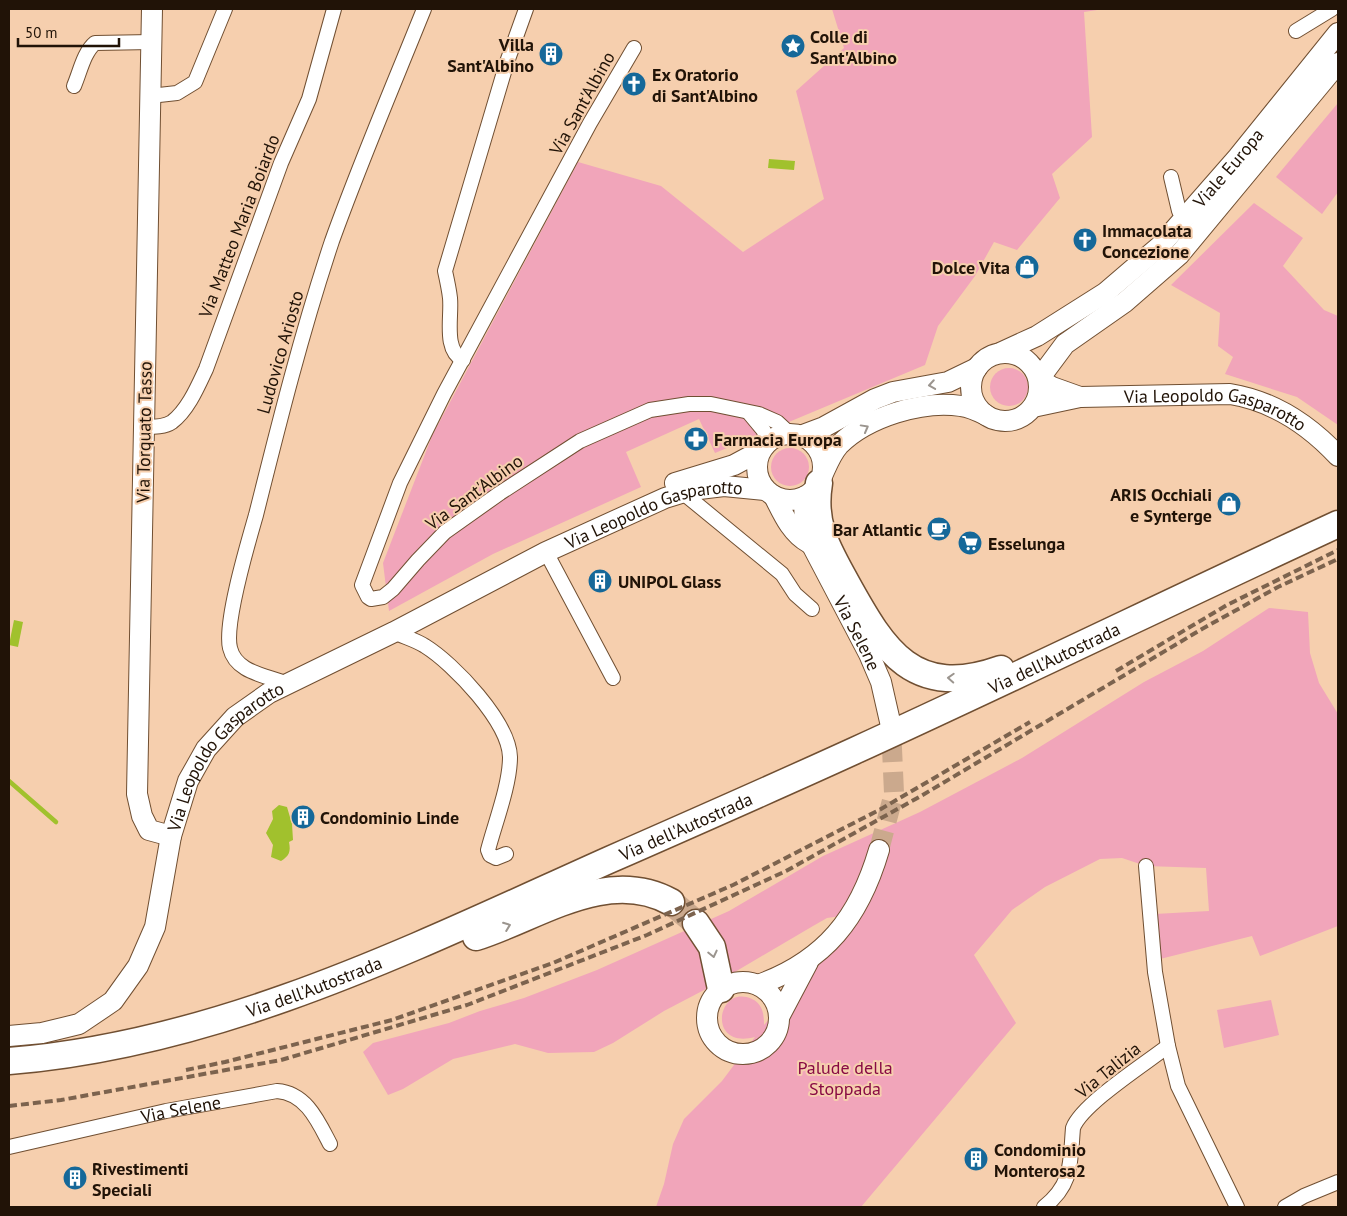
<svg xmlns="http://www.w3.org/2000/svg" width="1347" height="1216" font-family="'PT Sans',sans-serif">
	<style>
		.green { fill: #f1a5ba }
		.water { fill: #a1c12d }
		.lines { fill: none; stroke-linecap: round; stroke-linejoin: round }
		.stream { stroke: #a1c12d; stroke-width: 4.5 }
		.secondary-tunnel { stroke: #cba98d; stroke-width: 20; stroke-dasharray: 20 10; stroke-linecap: butt }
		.highway-tunnel { stroke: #cba98d; stroke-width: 26; stroke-dasharray: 26 13; stroke-linecap: butt }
		.street-casing { stroke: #704f32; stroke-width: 16 }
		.secondary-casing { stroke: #704f32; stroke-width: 22 }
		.highway-casing { stroke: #704f32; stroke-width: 29 }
		.street { stroke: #fff; stroke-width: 14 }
		.secondary { stroke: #fff; stroke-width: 20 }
		.highway { stroke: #fff; stroke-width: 26 }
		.rail { stroke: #7c634e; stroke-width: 4; stroke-dasharray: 8 4; stroke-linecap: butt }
		.oneway { stroke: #9b958f }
		.labels { text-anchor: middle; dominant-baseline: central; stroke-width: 4; stroke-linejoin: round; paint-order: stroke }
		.poi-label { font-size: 18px; font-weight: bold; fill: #211307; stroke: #f6cfae; text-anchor: start }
		.street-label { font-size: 18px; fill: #211307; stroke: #f6cfae }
		.park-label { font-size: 18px; fill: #880a44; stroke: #f6cfae }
	</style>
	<rect width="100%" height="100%" fill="#f6cfae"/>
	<g class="green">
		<polygon points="832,9 1104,9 1084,12 1092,137 1052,174 1060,198 1017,250 994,242 975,276 938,326 925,365 715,453 699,419 626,452 641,487 493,554 389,611 383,563 432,436 578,162 661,186 743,252 824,199 796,91 844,48"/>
		<polygon points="1338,103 1338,192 1322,214 1276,177"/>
		<polygon points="1254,203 1303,238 1283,266 1324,310 1338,316 1338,425 1297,397 1225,374 1233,357 1218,346 1220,313 1171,285"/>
		<circle cx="1009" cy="387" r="19"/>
		<circle cx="790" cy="467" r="19"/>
		<path d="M1269,608L1308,612L1310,653L1319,683L1338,714V926L1260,956L1252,936L1160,959L1155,914L1209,911L1206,868L1146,866L1122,858L1100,859L1045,887L1012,910L974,955L1016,1023L861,1207H656L664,1184L673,1144L684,1119L722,1081L755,1037C706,1050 717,983 752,999C763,1004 764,1015 764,1025L838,941L841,916L827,918L813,926L706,989L664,1011L613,1043L594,1052L548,1053L515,1044L453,1059L403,1089L388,1095L363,1052L373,1043L449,1023L480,1011L524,998L597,970L729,911L823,856L920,812L1022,758L1144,682L1203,651Z"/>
		<polygon points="1271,1000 1279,1035 1224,1048 1217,1010"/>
	</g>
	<g class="water">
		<polygon points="769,159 795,161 794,170 768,168"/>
		<polygon points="14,620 23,622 18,647 9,645"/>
		<path d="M279,805L287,807L292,824L293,840L289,842C291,852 289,856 281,861L271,857L273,845L266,833L273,819L272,811Z"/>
	</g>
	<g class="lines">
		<polyline class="stream" points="9,781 56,822"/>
		<polyline class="secondary-tunnel" points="879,850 894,793 891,726"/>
		<polyline class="highway-tunnel" points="671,902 696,923"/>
		<defs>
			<g id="street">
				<polyline points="1296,31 1332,9"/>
				<polyline points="634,48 590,123 444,394 400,483 362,585 368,597 371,599 383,597 393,589 418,560 445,532 500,493 580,441 650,410 689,404 711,404 759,414 777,422 790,434"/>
				<path d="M74,86C80,72 84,52 95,43L152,42"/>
				<polyline points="150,96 177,93 195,82 225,9"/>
				<polyline points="1171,177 1179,211 1187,218"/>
				<path d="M463,360C443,350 452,317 450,298C449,289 447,280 445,271L507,62L526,9"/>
				<polyline points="749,413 764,431 766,443"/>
				<path d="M145,427C154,427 165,427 172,422C188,410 198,386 206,369L281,163L309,99L334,9"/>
				<polyline points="682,492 782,574 795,594 812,609"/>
				<polyline points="546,552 613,678"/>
				<path d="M394,632C404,637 416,640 425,646C454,664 509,722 510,757C510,785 495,823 488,850L490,855L496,858L506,854"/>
				<path d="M287,684C266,675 236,673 230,648C224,623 248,543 256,515C279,423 302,331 332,241C360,163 393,86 424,9"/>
				<polyline points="1146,866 1155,972 1168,1046 1178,1086 1237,1207"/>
				<path id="s1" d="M9,1147L166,1111L277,1091C306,1093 318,1121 330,1144"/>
				<path d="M1044,1207C1073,1184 1070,1163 1073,1128C1082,1104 1145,1064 1168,1046"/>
				<polyline points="1285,1207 1304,1196 1338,1182"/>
			</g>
			<g id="secondary">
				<polyline points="152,9 137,794 142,816 149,830 171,836"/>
				<path id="s2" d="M1002,352L1037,336L1105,293L1160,246L1238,157L1338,33"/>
				<circle cx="1005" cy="387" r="34"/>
				<polyline points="1080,397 1052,387 1039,379 1065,344 1125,302 1179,255 1338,63"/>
				<path id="s3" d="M1033,407L1080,397L1230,394C1273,401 1309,425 1338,456"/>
				<circle cx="790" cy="467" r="33"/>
				<polyline points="800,436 824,427 875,399 893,392 948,382 977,368"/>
				<path d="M822,476C827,465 831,454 839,445C867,417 922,400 961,406C970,407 978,411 986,415"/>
				<polyline points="675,483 734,465 760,451"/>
				<path d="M774,496C783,514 791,533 809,543"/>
				<path id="s4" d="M804,497L805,532L869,654L881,682L891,726"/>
				<circle cx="743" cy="1018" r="36"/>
				<path d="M758,985C825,961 859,918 879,850"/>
				<polyline points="779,1017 808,962"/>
				<path id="s5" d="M9,1036L42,1033L79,1024L113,1001L138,966L155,927L171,836L188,781L206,749L235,717L269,693L394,632L546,552L665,498L691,490L724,486L765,490"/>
			</g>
			<g id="highway">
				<path d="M819,483C812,525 828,549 847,584C884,651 914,700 1001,669"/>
				<polyline points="696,923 712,947 721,989"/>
				<path d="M476,937C537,918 607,866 671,902"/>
				<path id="s6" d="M9,1061C222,1044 417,946 609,860C691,824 773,788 854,751C1016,677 1176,599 1338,524"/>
			</g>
		</defs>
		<use href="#street" class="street-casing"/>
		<use href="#secondary" class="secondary-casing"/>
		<use href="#highway" class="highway-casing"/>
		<use href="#street" class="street"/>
		<use href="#secondary" class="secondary"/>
		<use href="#highway" class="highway"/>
		<g class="rail">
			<polyline points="1116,671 1227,605 1338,550"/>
			<polyline points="186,1070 225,1062 392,1020 553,963 733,885 881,809 1030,722"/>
			<polyline points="9,1106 61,1100 281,1060 467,1005 647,935 786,871 921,796 1202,629 1278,587 1338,559"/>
		</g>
	</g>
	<defs><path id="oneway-chevron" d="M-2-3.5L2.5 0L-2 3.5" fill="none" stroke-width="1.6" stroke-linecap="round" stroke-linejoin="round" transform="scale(1.25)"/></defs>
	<g class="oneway">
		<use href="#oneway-chevron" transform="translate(932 385) rotate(171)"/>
		<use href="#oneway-chevron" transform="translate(865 428) rotate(-29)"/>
		<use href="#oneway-chevron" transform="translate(951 678) rotate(-177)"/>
		<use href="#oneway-chevron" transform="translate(507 926) rotate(-21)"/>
		<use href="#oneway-chevron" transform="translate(713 954) rotate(77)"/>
	</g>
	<defs>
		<symbol id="sight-disc" viewBox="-11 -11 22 22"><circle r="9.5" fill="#156899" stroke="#f6cfae"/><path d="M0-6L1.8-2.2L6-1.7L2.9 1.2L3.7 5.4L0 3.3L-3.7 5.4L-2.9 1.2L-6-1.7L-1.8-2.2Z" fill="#fff"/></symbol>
		<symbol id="building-disc" viewBox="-11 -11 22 22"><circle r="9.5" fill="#156899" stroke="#f6cfae"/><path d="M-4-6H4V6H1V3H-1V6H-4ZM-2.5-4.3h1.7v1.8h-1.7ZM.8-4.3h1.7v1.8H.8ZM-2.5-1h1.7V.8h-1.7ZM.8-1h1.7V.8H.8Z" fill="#fff"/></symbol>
		<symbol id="church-disc" viewBox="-11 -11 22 22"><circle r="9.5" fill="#156899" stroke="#f6cfae"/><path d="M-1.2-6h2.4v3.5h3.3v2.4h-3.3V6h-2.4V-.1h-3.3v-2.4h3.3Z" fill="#fff"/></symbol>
		<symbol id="shop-disc" viewBox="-11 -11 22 22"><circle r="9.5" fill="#156899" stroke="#f6cfae"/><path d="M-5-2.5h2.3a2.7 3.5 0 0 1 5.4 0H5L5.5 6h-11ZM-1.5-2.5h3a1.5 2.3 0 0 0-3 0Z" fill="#fff"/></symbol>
		<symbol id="pharmacy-disc" viewBox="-11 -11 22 22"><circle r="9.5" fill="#156899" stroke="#f6cfae"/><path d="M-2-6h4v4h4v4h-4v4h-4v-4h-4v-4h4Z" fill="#fff"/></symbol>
		<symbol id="cafe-disc" viewBox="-11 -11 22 22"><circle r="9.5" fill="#156899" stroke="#f6cfae"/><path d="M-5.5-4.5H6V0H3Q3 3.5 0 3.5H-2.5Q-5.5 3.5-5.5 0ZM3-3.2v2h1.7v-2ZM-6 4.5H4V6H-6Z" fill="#fff"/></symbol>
		<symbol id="supermarket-disc" viewBox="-11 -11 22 22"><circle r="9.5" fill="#156899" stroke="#f6cfae"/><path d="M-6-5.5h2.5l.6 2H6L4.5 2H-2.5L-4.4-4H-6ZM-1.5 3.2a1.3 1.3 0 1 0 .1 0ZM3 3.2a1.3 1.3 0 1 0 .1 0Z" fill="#fff"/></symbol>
	</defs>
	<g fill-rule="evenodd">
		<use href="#sight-disc" x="779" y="32" width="28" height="28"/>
		<use href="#building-disc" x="537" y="40" width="28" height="28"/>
		<use href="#church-disc" x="620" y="70" width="28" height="28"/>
		<use href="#church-disc" x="1071" y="226" width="28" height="28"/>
		<use href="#shop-disc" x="1013" y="253" width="28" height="28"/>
		<use href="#pharmacy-disc" x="682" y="425" width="28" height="28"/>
		<use href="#shop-disc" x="1215" y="490" width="28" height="28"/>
		<use href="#cafe-disc" x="925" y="515" width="28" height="28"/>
		<use href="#supermarket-disc" x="956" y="529" width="28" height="28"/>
		<use href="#building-disc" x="586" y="567" width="28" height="28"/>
		<use href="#building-disc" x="289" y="803" width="28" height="28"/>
		<use href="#building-disc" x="962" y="1145" width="28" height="28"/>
		<use href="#building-disc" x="61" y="1164" width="28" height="28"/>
	</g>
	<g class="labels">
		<g class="poi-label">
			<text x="810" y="36">Colle di<tspan x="810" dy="21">Sant'Albino</tspan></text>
			<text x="534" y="44" text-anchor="end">Villa<tspan x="534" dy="21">Sant'Albino</tspan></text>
			<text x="652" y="74">Ex Oratorio<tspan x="652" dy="21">di Sant'Albino</tspan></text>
			<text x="1102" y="230">Immacolata<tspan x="1102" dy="21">Concezione</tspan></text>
			<text x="1010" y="267" text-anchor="end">Dolce Vita</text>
			<text x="714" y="439">Farmacia Europa</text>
			<text x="1212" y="494" text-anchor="end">ARIS Occhiali<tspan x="1212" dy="21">e Synterge</tspan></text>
			<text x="922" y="529" text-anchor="end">Bar Atlantic</text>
			<text x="988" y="543">Esselunga</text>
			<text x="618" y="581">UNIPOL Glass</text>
			<text x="320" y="817">Condominio Linde</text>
			<text x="994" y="1149">Condominio<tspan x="994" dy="21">Monterosa2</tspan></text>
			<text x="92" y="1168">Rivestimenti<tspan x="92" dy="21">Speciali</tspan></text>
		</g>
		<g class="street-label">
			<text transform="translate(582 103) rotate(-61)">Via Sant'Albino</text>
			<text stroke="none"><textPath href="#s2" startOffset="295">Viale Europa</textPath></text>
			<text transform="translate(239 226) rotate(-69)">Via Matteo Maria Boiardo</text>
			<text transform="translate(280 352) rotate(-74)">Ludovico Ariosto</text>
			<text stroke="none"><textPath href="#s3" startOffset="186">Via Leopoldo Gasparotto</textPath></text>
			<text transform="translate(144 432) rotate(-89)">Via Torquato Tasso</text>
			<text transform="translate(474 492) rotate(-36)">Via Sant'Albino</text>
			<text stroke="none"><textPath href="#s5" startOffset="896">Via Leopoldo Gasparotto</textPath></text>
			<text stroke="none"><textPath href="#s4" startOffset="149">Via Selene</textPath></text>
			<text stroke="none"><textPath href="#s6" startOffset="1125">Via dell'Autostrada</textPath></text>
			<text stroke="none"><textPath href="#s5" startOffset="390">Via Leopoldo Gasparotto</textPath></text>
			<text stroke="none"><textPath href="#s6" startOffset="720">Via dell'Autostrada</textPath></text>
			<text stroke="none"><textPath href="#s6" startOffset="315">Via dell'Autostrada</textPath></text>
			<text transform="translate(1108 1070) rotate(-39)">Via Talizia</text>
			<text stroke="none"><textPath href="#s1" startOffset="176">Via Selene</textPath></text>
		</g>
		<g class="park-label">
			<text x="845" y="1067">Palude della<tspan x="845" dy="21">Stoppada</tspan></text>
		</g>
	</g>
	<rect width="1347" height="1216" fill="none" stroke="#211307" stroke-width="20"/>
	<path d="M18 38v8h101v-8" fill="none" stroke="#211307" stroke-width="2.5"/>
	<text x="25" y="38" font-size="15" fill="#211307" stroke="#f6cfae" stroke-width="4" paint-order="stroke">50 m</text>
</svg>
